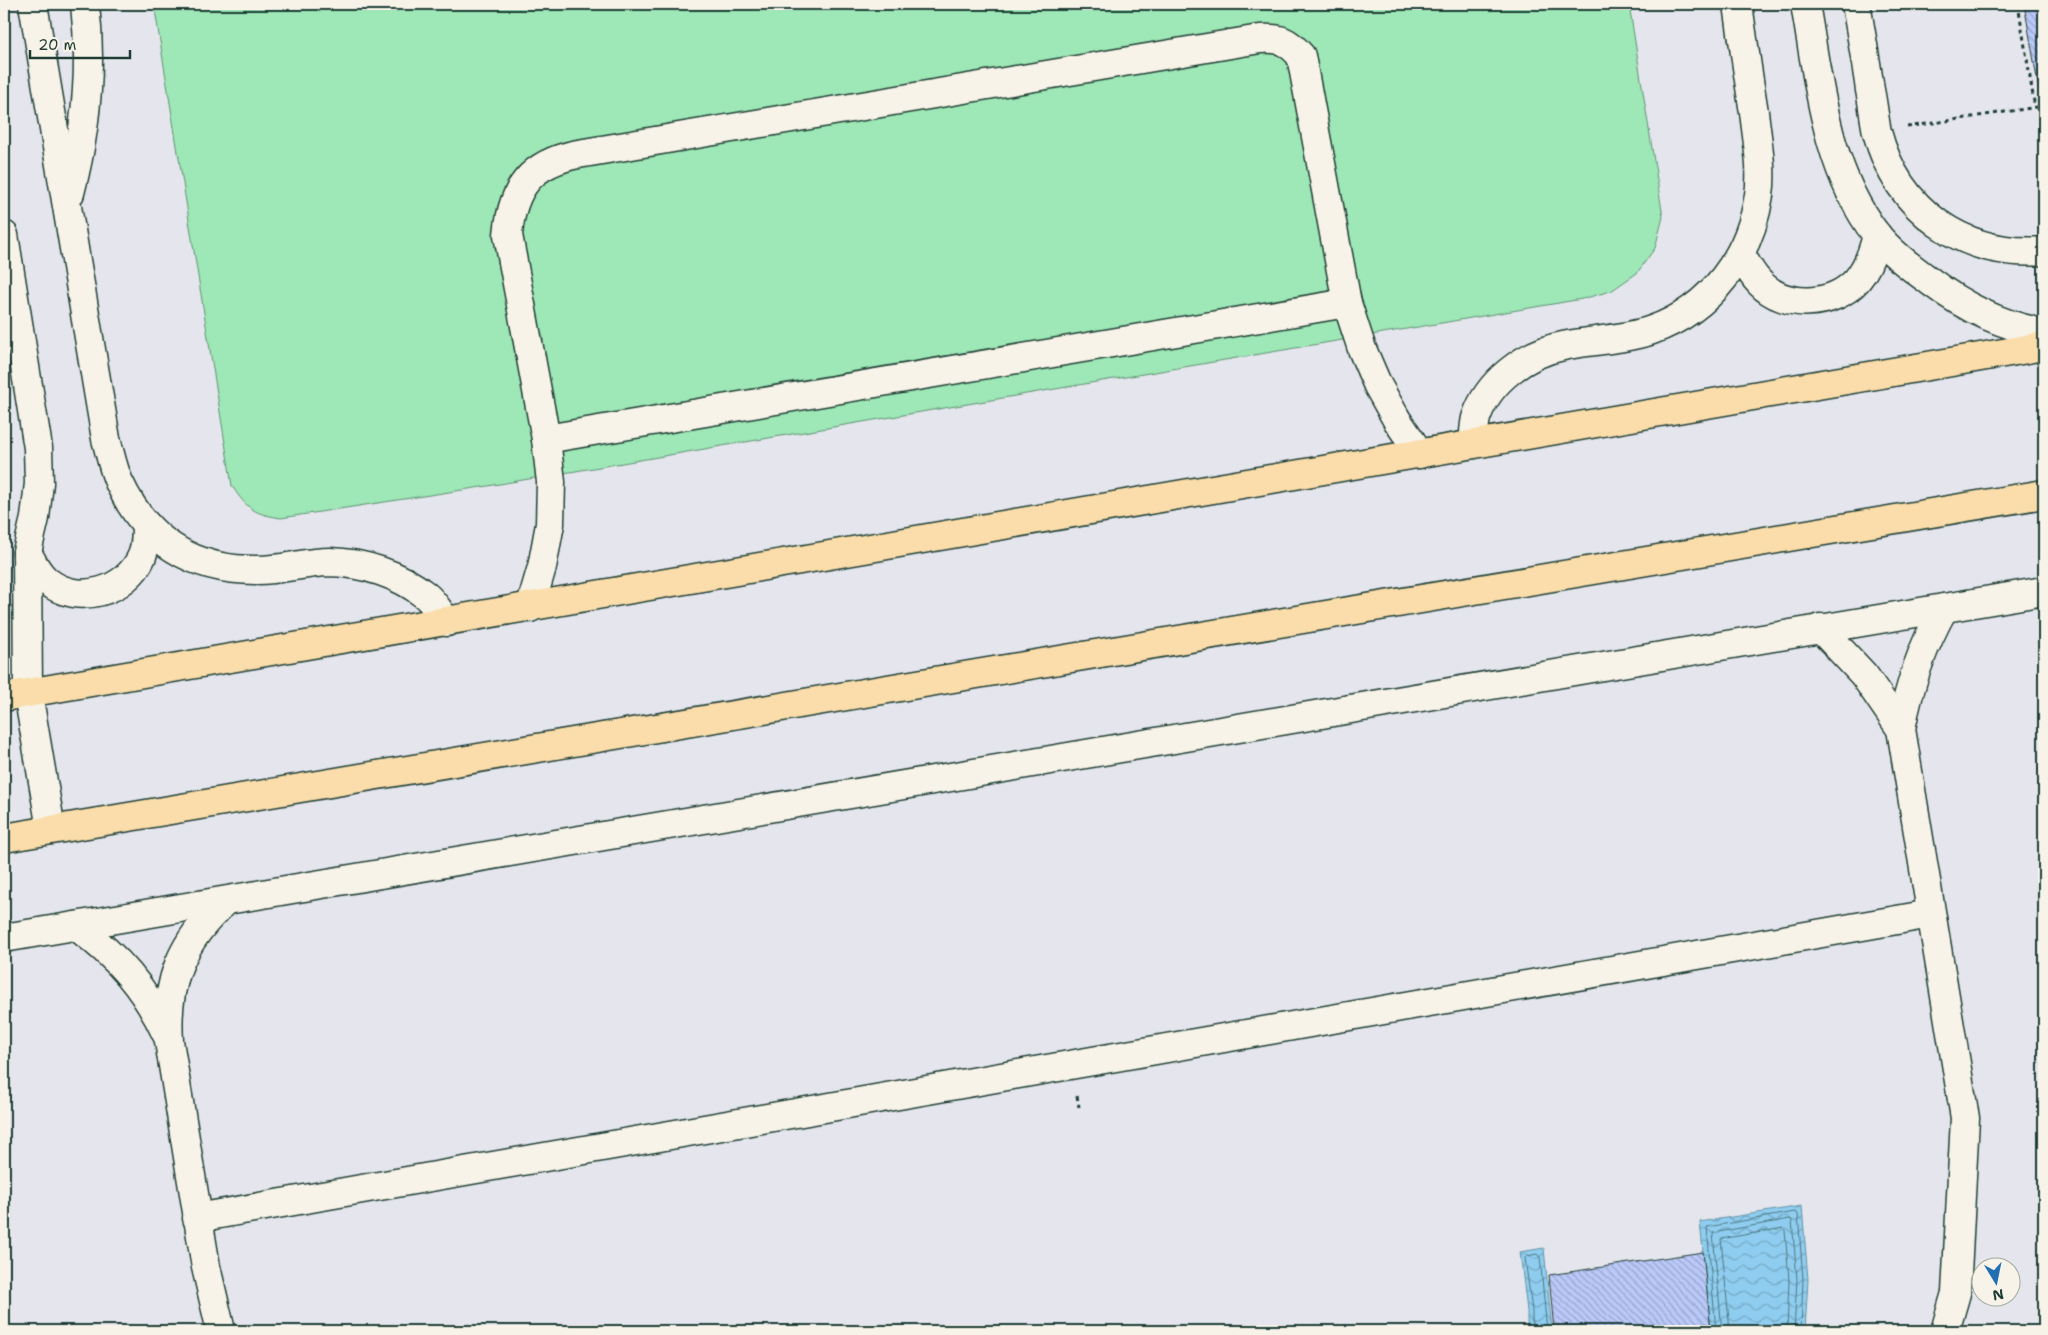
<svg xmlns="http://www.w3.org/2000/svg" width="2048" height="1335" font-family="'Shantell Sans',sans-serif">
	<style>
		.park { fill: #9ee7b6; stroke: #5e9275 }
		.water { fill: url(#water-waves); stroke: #6293a5 }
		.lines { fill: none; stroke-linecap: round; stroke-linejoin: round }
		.shore { stroke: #4c777f; stroke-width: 1 }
		.building { fill: url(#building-back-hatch); stroke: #1f3d34 }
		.minor-casing { stroke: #1f3d34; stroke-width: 31 }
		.major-casing { stroke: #1f3d34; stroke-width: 31 }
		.path { stroke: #1f3d34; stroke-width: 3; stroke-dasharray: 4 4; stroke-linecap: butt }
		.minor { stroke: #f7f3e8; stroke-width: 28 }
		.major { stroke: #faddab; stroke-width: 28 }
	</style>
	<defs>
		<pattern id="water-waves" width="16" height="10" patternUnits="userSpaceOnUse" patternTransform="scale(1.25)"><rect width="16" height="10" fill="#8fcdf0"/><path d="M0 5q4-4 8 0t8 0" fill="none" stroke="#74a8c3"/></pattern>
		<pattern id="building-back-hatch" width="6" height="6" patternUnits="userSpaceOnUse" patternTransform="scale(1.25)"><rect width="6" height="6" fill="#bac9f9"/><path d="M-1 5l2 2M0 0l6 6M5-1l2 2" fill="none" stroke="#97a4ca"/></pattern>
	</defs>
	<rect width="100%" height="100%" fill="#e5e6ed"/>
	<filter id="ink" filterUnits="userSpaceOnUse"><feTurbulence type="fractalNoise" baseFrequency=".02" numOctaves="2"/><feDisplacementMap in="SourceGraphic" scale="10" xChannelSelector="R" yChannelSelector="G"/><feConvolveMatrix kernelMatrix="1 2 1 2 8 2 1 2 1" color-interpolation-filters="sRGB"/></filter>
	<g filter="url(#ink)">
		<path class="park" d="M154,4H1629L1663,217L1655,248L1637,273L1611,291L1582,299L488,486L281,518C254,514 247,509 232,486Z"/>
		<g class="water">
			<polygon points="1802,1206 1808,1279 1805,1331 1711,1331 1700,1222"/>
			<polygon points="1544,1248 1552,1331 1527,1331 1527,1311 1520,1252"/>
		</g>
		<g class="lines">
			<g class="shore">
				<polyline points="1532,1331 1532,1310 1525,1258 1527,1256 1537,1254 1540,1257 1547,1331"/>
				<polyline points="1716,1331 1707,1227 1795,1212 1798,1214 1803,1279 1801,1331"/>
				<polyline points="1722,1331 1713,1233 1790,1219 1792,1221 1797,1279 1794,1331"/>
				<polyline points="1730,1331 1721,1239 1783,1228 1785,1230 1789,1280 1787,1331"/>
			</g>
		</g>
		<g class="building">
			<polygon points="2024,4 2044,4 2044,95 2040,96"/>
			<polygon points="1703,1252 1711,1331 1554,1331 1549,1275"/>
		</g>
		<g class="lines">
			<defs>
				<g id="minor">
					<path d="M33,4L106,439C110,453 113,469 119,482C146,541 193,571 258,570C282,570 306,562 330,562C363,563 399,574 425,595C434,602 440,613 447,622"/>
					<path d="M1805,4C1819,83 1826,169 1876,234C1891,253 1912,268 1931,282C1964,307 2003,326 2044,333"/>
					<path d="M1856,4C1861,33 1866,61 1870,90C1873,104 1874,118 1877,132C1898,211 1963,257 2044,251"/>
					<path d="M70,193C86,132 92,66 85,4"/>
					<polyline points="4,235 38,448 39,483 35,518 27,552 28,693 51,829"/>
					<path d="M1741,254C1746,264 1752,275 1760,283C1785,309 1833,307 1857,280C1868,267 1873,252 1877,235"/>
					<polyline points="546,439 1347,303"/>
					<path d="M1473,444C1474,436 1474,426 1476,418C1488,381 1526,353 1563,346C1592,340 1623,340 1652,330C1711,309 1750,256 1759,195C1763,169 1757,139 1754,112C1748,76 1743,40 1738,4"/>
					<path d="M27,552C33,563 37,573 47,581C77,606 127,592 142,556C146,546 146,536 146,525"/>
					<path d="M530,608L542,567L550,524L551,482L546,439L508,235C512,188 531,163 578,154L1260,39C1280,38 1287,40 1301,56L1347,303L1362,349L1378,386L1397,420L1420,454"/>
					<path d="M1944,608C1922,647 1909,685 1901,729L1965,1118L1956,1293L1945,1331"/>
					<polyline points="1820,628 1864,675 1901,729"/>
					<path d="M76,926C118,957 145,988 167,1035"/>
					<polyline points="4,938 2044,591"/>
					<polyline points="197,1218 1931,914"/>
					<path d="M221,1331L206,1267L169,1041C165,982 181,941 226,901"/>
				</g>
				<g id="major">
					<polyline points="4,697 2044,346"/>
					<polyline points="4,838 2044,494"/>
				</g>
			</defs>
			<use href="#minor" class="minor-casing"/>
			<use href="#major" class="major-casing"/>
			<g class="path">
				<polyline points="2018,4 2035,108"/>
				<polyline points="1907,127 2044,106"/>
				<polyline points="1077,1096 1079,1107"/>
			</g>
			<use href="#minor" class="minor"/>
			<use href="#major" class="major"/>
		</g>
	</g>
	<rect width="2048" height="1335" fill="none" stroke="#f7f3e8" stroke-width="20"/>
	<rect x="10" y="10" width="2028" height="1315" fill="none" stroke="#1f3d34" stroke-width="2" filter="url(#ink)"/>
	<g transform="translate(1996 1282) rotate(170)"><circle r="24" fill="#f7f3e8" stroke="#a1aaa0"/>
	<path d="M0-4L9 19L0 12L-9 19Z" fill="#1f6fb2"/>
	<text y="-8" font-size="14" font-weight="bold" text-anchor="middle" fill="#1f3d34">N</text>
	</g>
	<path d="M30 50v8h100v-8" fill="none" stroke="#1f3d34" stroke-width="2.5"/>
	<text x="38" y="50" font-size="15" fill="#1f3d34" stroke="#f7f3e8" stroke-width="4" paint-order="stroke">20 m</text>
</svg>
